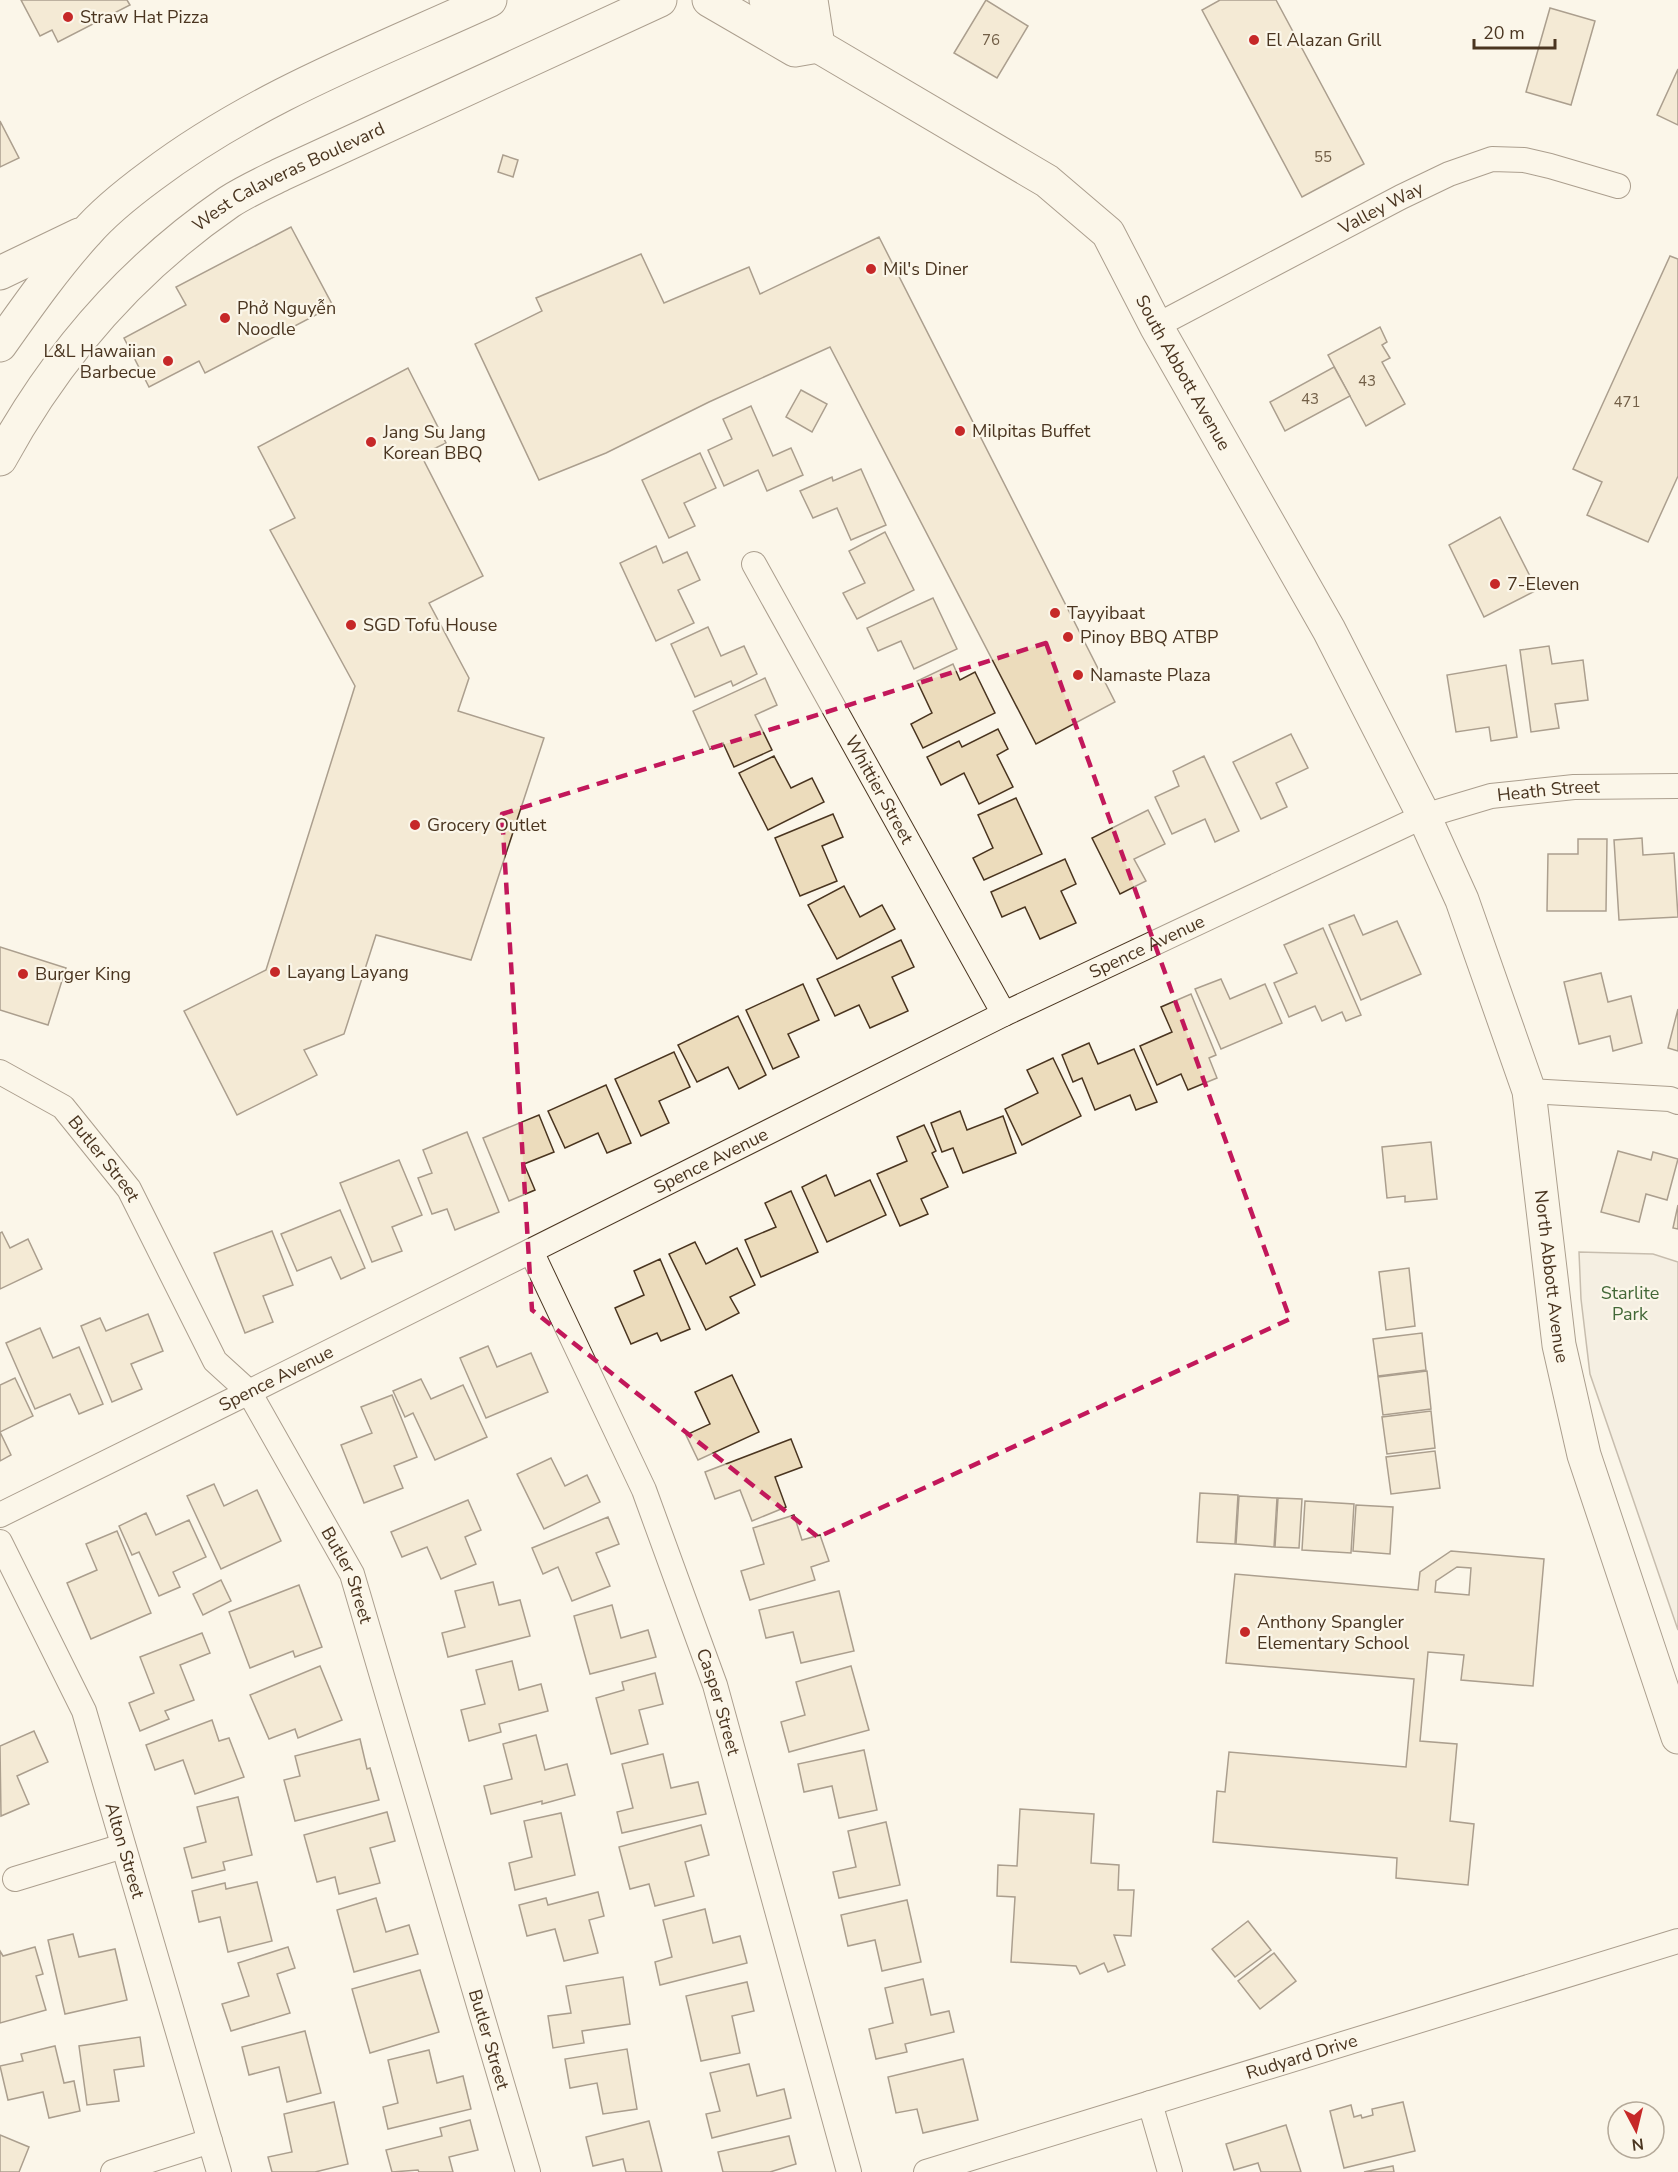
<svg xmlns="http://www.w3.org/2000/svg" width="1678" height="2172" font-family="'Nunito Sans',sans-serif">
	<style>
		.green { fill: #ede6d9; stroke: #887966; stroke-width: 1.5 }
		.building { fill: #ecdcbc; stroke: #4a3520; stroke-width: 1.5; fill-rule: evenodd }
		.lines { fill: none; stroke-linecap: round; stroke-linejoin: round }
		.street-casing { stroke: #4a3520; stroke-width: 26 }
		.secondary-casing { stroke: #4a3520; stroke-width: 35 }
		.highway-casing { stroke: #4a3520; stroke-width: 35 }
		.street { stroke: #fbf6e9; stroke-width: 24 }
		.secondary { stroke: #fbf6e9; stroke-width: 33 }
		.highway { stroke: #fbf6e9; stroke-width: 33 }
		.marked { fill: none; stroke: #c2185b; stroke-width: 4.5; stroke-dasharray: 12 8; stroke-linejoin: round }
		.poi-dot { fill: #c62828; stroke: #fbf6e9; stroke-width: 2 }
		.labels { text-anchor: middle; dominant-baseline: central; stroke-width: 4.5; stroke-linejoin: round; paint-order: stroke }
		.number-label { font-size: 15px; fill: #725f47 }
		.poi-label { font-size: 18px; fill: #4a3520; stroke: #fbf6e9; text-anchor: start }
		.street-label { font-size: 18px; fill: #4a3520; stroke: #fbf6e9 }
		.park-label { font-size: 18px; fill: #436837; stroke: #fbf6e9 }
	</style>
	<rect width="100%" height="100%" fill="#fbf6e9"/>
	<polygon class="green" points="1579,1252 1653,1254 1678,1262 1678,1630 1590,1374 1581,1299"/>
	<g class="building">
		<polygon points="21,0 127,0 130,5 58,42 52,30 40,36"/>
		<polygon points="986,0 1028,26 997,78 954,53"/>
		<polygon points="1220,0 1276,0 1364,164 1302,197 1202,10"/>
		<polygon points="1550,8 1595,21 1571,105 1526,92"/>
		<polygon points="1678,69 1678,125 1657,115"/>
		<polygon points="0,121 19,158 0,167"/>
		<polygon points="503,155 518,160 513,177 498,172"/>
		<polygon points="291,227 333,306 205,373 199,361 149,387 124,338 186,305 176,287"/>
		<polygon points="879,237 1115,702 1036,744 830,347 709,402 606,453 539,480 475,344 542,311 536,298 641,254 664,303 749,267 760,294"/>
		<polygon points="1670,256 1678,259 1678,476 1648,542 1587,515 1602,482 1573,469"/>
		<polygon points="1380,327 1387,342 1382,345 1390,358 1382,362 1405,404 1366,426 1328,355"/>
		<polygon points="1334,367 1350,396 1285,431 1270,402"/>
		<polygon points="408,368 446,443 421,455 483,576 429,603 469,678 458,711 544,738 471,960 376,935 344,1034 304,1050 317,1075 237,1115 184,1011 266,970 355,686 270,530 295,518 258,447"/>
		<polygon points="801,390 827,404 812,432 786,417"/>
		<polygon points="751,406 773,456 791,448 803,475 767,491 758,470 724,486 708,450 732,439 723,419"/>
		<polygon points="700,453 716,488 684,503 695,526 669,538 642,480"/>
		<polygon points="861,469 886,525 851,540 837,508 813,518 800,491 832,477 833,481"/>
		<polygon points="1500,517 1537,590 1484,617 1449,545"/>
		<polygon points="885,532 914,590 857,619 843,593 865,583 849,551"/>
		<polygon points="656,546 663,563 687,552 700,580 678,590 694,623 656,641 620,563"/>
		<polygon points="933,598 957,649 914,669 901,641 878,651 867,628"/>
		<polygon points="708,627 721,656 744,646 757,674 733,686 731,681 695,697 671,644"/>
		<polygon points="1549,646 1552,664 1583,660 1588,700 1555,704 1559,728 1531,732 1520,650"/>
		<polygon points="953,664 960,680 975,672 995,713 923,748 911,724 932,713 917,681"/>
		<polygon points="1506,665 1517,737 1491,741 1489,727 1456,732 1447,675"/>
		<polygon points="765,678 777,705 755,715 772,750 734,767 723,743 710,749 693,711"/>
		<polygon points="998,729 1008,749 997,755 1013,787 979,804 964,773 941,785 927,757 959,741 962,747"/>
		<polygon points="1291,734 1308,768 1276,783 1287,807 1261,819 1233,762"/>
		<polygon points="774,756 791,788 812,778 824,802 768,830 739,773"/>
		<polygon points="1204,756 1239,831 1215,842 1205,819 1172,834 1155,797 1179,786 1173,771"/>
		<polygon points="1016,798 1042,854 984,880 973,858 993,848 978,815"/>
		<polygon points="1148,810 1165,844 1134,859 1146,881 1120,894 1092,838"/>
		<polygon points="833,814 843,837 822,846 837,881 800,896 775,838"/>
		<polygon points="1642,838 1643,855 1674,853 1678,917 1619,920 1614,840"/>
		<polygon points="1578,839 1607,839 1606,911 1547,911 1548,854 1578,854"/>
		<polygon points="1065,859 1076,884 1061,891 1076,923 1040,939 1025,907 1002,917 991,892"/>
		<polygon points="844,886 860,917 882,905 895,929 837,959 808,905"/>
		<polygon points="1354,915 1363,935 1397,921 1421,974 1361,1000 1329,925"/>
		<polygon points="1323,928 1361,1015 1346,1021 1342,1012 1322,1021 1315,1006 1289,1017 1274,983 1297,973 1284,945"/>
		<polygon points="901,940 914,967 892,977 908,1011 870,1028 859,1005 835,1016 817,979"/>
		<polygon points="0,947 66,968 48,1025 0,1010"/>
		<polygon points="1601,973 1608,1002 1631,996 1642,1043 1613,1051 1610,1036 1579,1044 1564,982"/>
		<polygon points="1221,979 1230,999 1265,984 1282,1023 1221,1049 1195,989"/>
		<polygon points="803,984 819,1020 788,1034 799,1057 773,1069 746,1010"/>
		<polygon points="1191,994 1216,1055 1209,1058 1217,1078 1188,1090 1181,1074 1157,1085 1140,1046 1172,1032 1161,1007"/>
		<polygon points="1678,1009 1678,1051 1668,1048"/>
		<polygon points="738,1016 766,1075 739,1089 728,1067 697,1082 678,1045"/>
		<polygon points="1089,1043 1098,1064 1134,1049 1157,1102 1136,1110 1130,1095 1095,1110 1082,1078 1073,1082 1062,1055"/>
		<polygon points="674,1052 690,1087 659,1101 669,1123 641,1136 615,1079"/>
		<polygon points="1053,1058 1081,1116 1022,1145 1005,1109 1038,1093 1027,1070"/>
		<polygon points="606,1085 631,1143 607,1153 598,1133 565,1148 548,1111"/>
		<polygon points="960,1111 967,1130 1003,1116 1016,1153 963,1173 953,1148 942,1152 931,1123"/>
		<polygon points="539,1115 554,1152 524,1164 535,1190 509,1201 483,1138"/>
		<polygon points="924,1125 936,1151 932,1153 948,1187 921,1199 928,1214 900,1226 877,1174 907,1161 897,1137"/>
		<polygon points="467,1132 499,1212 455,1230 447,1209 432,1214 418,1178 432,1173 423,1150"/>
		<polygon points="1431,1142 1437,1199 1405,1202 1405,1196 1387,1198 1382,1147"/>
		<polygon points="1618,1151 1651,1160 1653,1152 1678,1159 1667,1200 1646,1194 1639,1222 1601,1212"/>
		<polygon points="399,1160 422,1215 392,1227 402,1251 372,1262 340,1183"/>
		<polygon points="826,1175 835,1196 870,1180 886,1215 827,1242 802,1187"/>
		<polygon points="791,1191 818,1252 761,1277 745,1240 776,1227 765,1203"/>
		<polygon points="1678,1205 1678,1229 1673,1228"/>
		<polygon points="340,1210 365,1268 341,1279 331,1257 297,1271 281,1234"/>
		<polygon points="272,1231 293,1285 263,1296 273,1322 245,1333 214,1253"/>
		<polygon points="2,1232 10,1248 28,1239 42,1269 0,1289 0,1233"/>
		<polygon points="695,1242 706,1264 737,1248 755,1285 730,1297 739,1313 706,1330 669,1254"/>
		<polygon points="660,1259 690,1329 661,1341 657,1333 631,1344 615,1308 644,1295 634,1271"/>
		<polygon points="1409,1268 1415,1326 1386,1330 1379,1272"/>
		<polygon points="148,1314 163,1351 131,1364 142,1389 112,1402 81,1326 100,1318 106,1331"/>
		<polygon points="40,1328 53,1358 79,1347 103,1404 79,1414 70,1394 35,1409 6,1343"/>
		<polygon points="1422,1333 1426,1370 1378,1376 1373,1339"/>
		<polygon points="488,1346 497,1367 531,1353 548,1392 486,1418 460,1358"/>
		<polygon points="1427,1371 1431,1409 1383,1415 1378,1377"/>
		<polygon points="732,1375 759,1432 698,1460 686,1435 710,1424 695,1392"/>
		<polygon points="15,1378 33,1416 0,1432 0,1385"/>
		<polygon points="421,1379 431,1399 463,1385 487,1437 435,1460 413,1413 405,1417 393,1391"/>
		<polygon points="392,1395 417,1457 394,1466 403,1488 364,1503 341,1445 372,1433 361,1407"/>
		<polygon points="1431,1411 1435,1448 1387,1454 1382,1417"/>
		<polygon points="0,1432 11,1455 0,1461"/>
		<polygon points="791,1439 802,1467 775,1477 786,1507 752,1521 740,1490 715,1499 705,1472"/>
		<polygon points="1435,1451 1440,1488 1391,1494 1386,1457"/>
		<polygon points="551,1458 565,1486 587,1475 600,1502 544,1529 517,1474"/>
		<polygon points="214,1484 224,1506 257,1490 281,1541 221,1569 187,1496"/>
		<polygon points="1200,1493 1238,1495 1235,1544 1197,1542"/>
		<polygon points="1239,1496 1277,1498 1274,1547 1236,1544"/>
		<polygon points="1278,1498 1302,1499 1299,1548 1275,1547"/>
		<polygon points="468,1500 481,1530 465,1537 476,1564 441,1579 427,1547 402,1557 391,1532"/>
		<polygon points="1305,1501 1354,1504 1351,1553 1302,1550"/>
		<polygon points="1356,1505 1393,1507 1390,1554 1353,1551"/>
		<polygon points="146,1513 156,1535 189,1520 206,1557 173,1572 180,1587 159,1596 139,1552 132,1555 119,1526"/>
		<polygon points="794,1515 802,1540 820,1535 829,1561 811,1567 815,1580 750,1600 741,1571 764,1564 753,1528"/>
		<polygon points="608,1517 619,1544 596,1553 610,1586 572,1601 558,1567 543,1574 532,1548"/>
		<polygon points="117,1531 151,1613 91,1639 67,1583 97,1570 86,1544"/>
		<path d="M1451,1551L1544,1559L1533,1686L1461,1680L1464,1655L1428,1652L1420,1741L1457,1744L1450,1821L1474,1824L1468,1885L1396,1878L1397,1858L1213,1842L1217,1791L1225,1792L1229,1752L1406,1767L1414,1679L1226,1663L1235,1574L1418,1590L1420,1572ZM1457,1567L1471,1568L1469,1595L1435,1592L1436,1581Z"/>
		<polygon points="221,1580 231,1601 203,1615 193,1594"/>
		<polygon points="493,1582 499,1605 520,1600 530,1636 448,1657 442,1633 465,1627 455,1591"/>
		<polygon points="299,1585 322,1647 295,1657 293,1651 250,1668 229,1612"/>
		<polygon points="839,1591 854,1651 801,1663 793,1632 766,1638 759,1610"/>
		<polygon points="612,1605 621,1638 648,1630 656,1657 590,1674 574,1616"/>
		<polygon points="202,1633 210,1653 180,1665 194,1700 165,1711 169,1719 140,1731 129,1703 154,1693 140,1657"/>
		<polygon points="512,1661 519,1690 541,1684 548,1711 499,1724 501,1732 469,1741 461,1710 485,1704 476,1670"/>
		<polygon points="320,1666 342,1720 298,1738 295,1729 269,1739 250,1695"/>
		<polygon points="851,1666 869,1730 789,1752 781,1722 805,1715 796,1682"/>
		<polygon points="655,1673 663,1704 639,1710 648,1744 611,1754 596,1698 624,1690 622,1682"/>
		<polygon points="212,1720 219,1741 229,1738 244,1777 195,1794 183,1760 155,1770 146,1745"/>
		<polygon points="34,1731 48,1762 17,1776 29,1804 1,1816 0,1746"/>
		<polygon points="536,1735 545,1770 567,1764 575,1795 542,1804 542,1801 491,1814 484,1786 512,1779 503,1744"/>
		<polygon points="360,1739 367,1769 370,1768 379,1800 295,1821 284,1780 300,1776 295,1756"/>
		<polygon points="864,1750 877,1810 839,1818 832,1786 804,1792 798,1764"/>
		<polygon points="663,1754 671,1788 698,1782 706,1814 622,1833 617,1812 633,1808 622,1764"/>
		<polygon points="238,1797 252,1855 223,1862 225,1870 192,1878 184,1848 206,1842 197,1807"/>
		<polygon points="1020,1809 1094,1814 1091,1863 1119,1865 1118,1890 1134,1890 1131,1936 1114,1935 1125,1965 1108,1972 1104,1963 1080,1974 1076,1966 1011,1962 1015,1897 997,1896 998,1865 1017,1866"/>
		<polygon points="387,1812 395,1841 370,1848 380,1883 339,1894 335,1877 317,1882 304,1835"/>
		<polygon points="561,1813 575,1875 515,1890 509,1863 532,1857 524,1821"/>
		<polygon points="886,1822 900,1885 839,1898 833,1872 856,1867 848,1831"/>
		<polygon points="701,1825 709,1855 685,1862 694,1896 655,1906 649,1884 630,1889 619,1847"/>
		<polygon points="257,1882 272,1941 228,1952 220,1917 199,1922 192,1891 225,1883 226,1889"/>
		<polygon points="598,1892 604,1916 589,1920 598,1953 564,1961 555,1929 527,1936 519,1905 546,1898 548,1905"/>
		<polygon points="376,1898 386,1932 409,1925 418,1954 354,1972 337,1910"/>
		<polygon points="907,1900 921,1962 882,1971 875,1940 848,1946 841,1915"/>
		<polygon points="705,1909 713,1943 740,1936 747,1963 660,1985 655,1962 672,1957 663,1920"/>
		<polygon points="1248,1921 1271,1950 1235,1977 1212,1949"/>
		<polygon points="73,1934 79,1957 115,1949 127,2000 65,2014 48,1940"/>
		<polygon points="35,1947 43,1974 36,1976 46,2010 0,2023 0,1951 3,1956"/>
		<polygon points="288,1947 295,1968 277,1974 290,2013 231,2031 222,2004 249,1996 238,1963"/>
		<polygon points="1274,1953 1296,1981 1260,2009 1238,1981"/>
		<polygon points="420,1970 439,2032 370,2053 352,1989"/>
		<polygon points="623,1977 630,2024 582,2031 584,2043 553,2048 548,2016 571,2013 566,1986"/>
		<polygon points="923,1979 931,2015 949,2011 954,2032 905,2044 907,2052 876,2059 869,2029 893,2023 885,1988"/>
		<polygon points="747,1982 754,2011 732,2016 740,2053 701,2061 686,1996"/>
		<polygon points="305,2031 321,2093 287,2102 279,2067 249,2075 242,2047"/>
		<polygon points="140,2037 144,2066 114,2070 119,2101 87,2105 79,2046"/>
		<polygon points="55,2046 64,2083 74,2081 80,2111 49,2118 43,2092 8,2100 0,2066 23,2061 21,2054"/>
		<polygon points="627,2049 637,2109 603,2114 597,2083 570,2088 565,2059"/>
		<polygon points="429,2050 437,2083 463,2076 471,2109 388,2129 383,2107 398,2103 388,2060"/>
		<polygon points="963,2059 978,2120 923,2133 917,2109 896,2113 888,2077"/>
		<polygon points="749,2064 757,2096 784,2089 791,2118 712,2138 706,2114 720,2111 710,2073"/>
		<polygon points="334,2102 348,2164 315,2172 272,2172 268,2157 292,2152 284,2114"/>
		<polygon points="1403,2102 1415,2151 1344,2168 1330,2111 1351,2105 1354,2117 1361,2115 1362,2118 1373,2115 1372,2109"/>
		<polygon points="470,2120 478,2150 449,2157 453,2172 419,2172 418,2170 392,2172 386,2150 442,2136 440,2128"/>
		<polygon points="649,2121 662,2172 626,2172 623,2159 593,2166 586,2137"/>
		<polygon points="1286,2125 1301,2172 1261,2172 1258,2163 1234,2170 1226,2144"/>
		<polygon points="0,2135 29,2147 19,2172 0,2172"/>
		<polygon points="789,2136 796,2164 770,2172 723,2172 718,2152"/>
		<polygon points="1393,2166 1394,2172 1364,2172"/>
	</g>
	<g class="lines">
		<defs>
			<g id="street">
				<path id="s1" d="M1156,326L1401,197L1449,174L1492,159L1524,160L1550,166L1618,186"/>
				<path id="s2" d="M754,564L1004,1014"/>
				<path id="s3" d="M0,1072L63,1107L129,1189L215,1361L249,1392L352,1574L528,2172"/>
				<polyline points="1529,1091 1670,1099 1678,1102"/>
				<path id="s4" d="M531,1251L644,1490L715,1685L849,2172"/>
				<path id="s5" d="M0,1515L249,1392L1004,1014L1424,816L1491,796L1574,787L1678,786"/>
				<path id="s6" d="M0,1542L84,1711L219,2172"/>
				<polyline points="15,1879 123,1846"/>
				<polyline points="1150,2103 1170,2172"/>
				<polyline points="113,2172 210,2141"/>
				<path id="s7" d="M926,2172L1678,1941"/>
			</g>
			<g id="secondary">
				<polyline points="709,0 795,50 818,46"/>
				<path id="s8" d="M766,0L807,26L818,46L1047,181L1108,233L1156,326L1329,630L1424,816L1462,900L1529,1091L1559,1345L1584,1455L1678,1737"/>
			</g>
			<g id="highway">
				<polyline points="811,0 818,46"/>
				<polyline points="0,273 79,235"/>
				<path d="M0,345C27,307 55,267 86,233C105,211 128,193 151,176C254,98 374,53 490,0"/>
				<path id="s9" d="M0,459C56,356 133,268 229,202C246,191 264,183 282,174L660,0"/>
			</g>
		</defs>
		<use href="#street" class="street-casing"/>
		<use href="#secondary" class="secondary-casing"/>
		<use href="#highway" class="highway-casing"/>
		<use href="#street" class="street"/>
		<use href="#secondary" class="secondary"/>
		<use href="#highway" class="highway"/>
	</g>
	<path d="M0 0H1678V2172H0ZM1046,643L1290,1319L818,1537L532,1310L502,814Z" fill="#fbf6e9" fill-opacity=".55" fill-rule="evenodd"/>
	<path class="marked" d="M1046,643L1290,1319L818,1537L532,1310L502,814Z"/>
	<g class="poi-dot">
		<circle cx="68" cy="17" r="6"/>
		<circle cx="1254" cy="40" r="6"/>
		<circle cx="871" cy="269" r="6"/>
		<circle cx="225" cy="318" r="6"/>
		<circle cx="168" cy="361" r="6"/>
		<circle cx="960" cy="431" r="6"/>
		<circle cx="371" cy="442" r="6"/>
		<circle cx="1495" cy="584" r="6"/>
		<circle cx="1055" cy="613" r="6"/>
		<circle cx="351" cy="625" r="6"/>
		<circle cx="1068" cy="637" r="6"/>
		<circle cx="1078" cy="675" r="6"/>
		<circle cx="415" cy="825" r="6"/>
		<circle cx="275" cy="972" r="6"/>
		<circle cx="23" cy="974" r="6"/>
		<circle cx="1245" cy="1632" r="6"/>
	</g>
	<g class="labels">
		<g class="number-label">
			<text x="991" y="40">76</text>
			<text x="1323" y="157">55</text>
			<text x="1367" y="381">43</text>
			<text x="1310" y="399">43</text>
			<text x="1627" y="402">471</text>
		</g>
		<g class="poi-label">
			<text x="80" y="17">Straw Hat Pizza</text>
			<text x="1266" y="40">El Alazan Grill</text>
			<text x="883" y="269">Mil's Diner</text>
			<text x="237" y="308">Phở Nguyễn<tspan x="237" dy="21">Noodle</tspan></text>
			<text x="156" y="351" text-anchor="end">L&amp;L Hawaiian<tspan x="156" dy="21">Barbecue</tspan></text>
			<text x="972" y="431">Milpitas Buffet</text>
			<text x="383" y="432">Jang Su Jang<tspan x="383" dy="21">Korean BBQ</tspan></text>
			<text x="1507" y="584">7-Eleven</text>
			<text x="1067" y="613">Tayyibaat</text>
			<text x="363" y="625">SGD Tofu House</text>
			<text x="1080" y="637">Pinoy BBQ ATBP</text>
			<text x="1090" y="675">Namaste Plaza</text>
			<text x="427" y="825">Grocery Outlet</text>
			<text x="287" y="972">Layang Layang</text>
			<text x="35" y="974">Burger King</text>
			<text x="1257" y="1622">Anthony Spangler<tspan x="1257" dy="21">Elementary School</tspan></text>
		</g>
		<g class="street-label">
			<text stroke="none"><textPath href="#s9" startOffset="412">West Calaveras Boulevard</textPath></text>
			<text stroke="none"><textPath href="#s1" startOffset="254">Valley Way</textPath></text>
			<text stroke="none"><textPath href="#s8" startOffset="576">South Abbott Avenue</textPath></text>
			<text stroke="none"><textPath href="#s2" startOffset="258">Whittier Street</textPath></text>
			<text stroke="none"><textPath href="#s5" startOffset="1714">Heath Street</textPath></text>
			<text stroke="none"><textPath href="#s5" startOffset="1280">Spence Avenue</textPath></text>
			<text stroke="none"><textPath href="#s3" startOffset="138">Butler Street</textPath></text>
			<text stroke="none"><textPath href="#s5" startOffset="794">Spence Avenue</textPath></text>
			<text stroke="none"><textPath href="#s8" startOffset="1562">North Abbott Avenue</textPath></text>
			<text stroke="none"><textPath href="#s5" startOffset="308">Spence Avenue</textPath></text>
			<text stroke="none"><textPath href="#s3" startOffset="624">Butler Street</textPath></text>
			<text stroke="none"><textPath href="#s4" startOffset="489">Casper Street</textPath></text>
			<text stroke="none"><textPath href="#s6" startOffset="334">Alton Street</textPath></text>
			<text stroke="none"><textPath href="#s3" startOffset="1110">Butler Street</textPath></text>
			<text stroke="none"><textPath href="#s7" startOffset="393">Rudyard Drive</textPath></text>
		</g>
		<g class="park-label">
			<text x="1630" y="1293">Starlite<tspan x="1630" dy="21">Park</tspan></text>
		</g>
	</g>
	<g transform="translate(1636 2130) rotate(173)"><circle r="28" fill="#fbf6e9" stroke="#b4a999" stroke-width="1.5"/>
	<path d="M0-4.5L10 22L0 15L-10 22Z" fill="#c62828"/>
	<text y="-9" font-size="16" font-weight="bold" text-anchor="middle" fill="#4a3520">N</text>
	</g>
	<path d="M1474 39v9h81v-9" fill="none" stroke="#4a3520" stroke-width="3"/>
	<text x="1483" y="39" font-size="18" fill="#4a3520" stroke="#fbf6e9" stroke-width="4.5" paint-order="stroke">20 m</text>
</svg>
